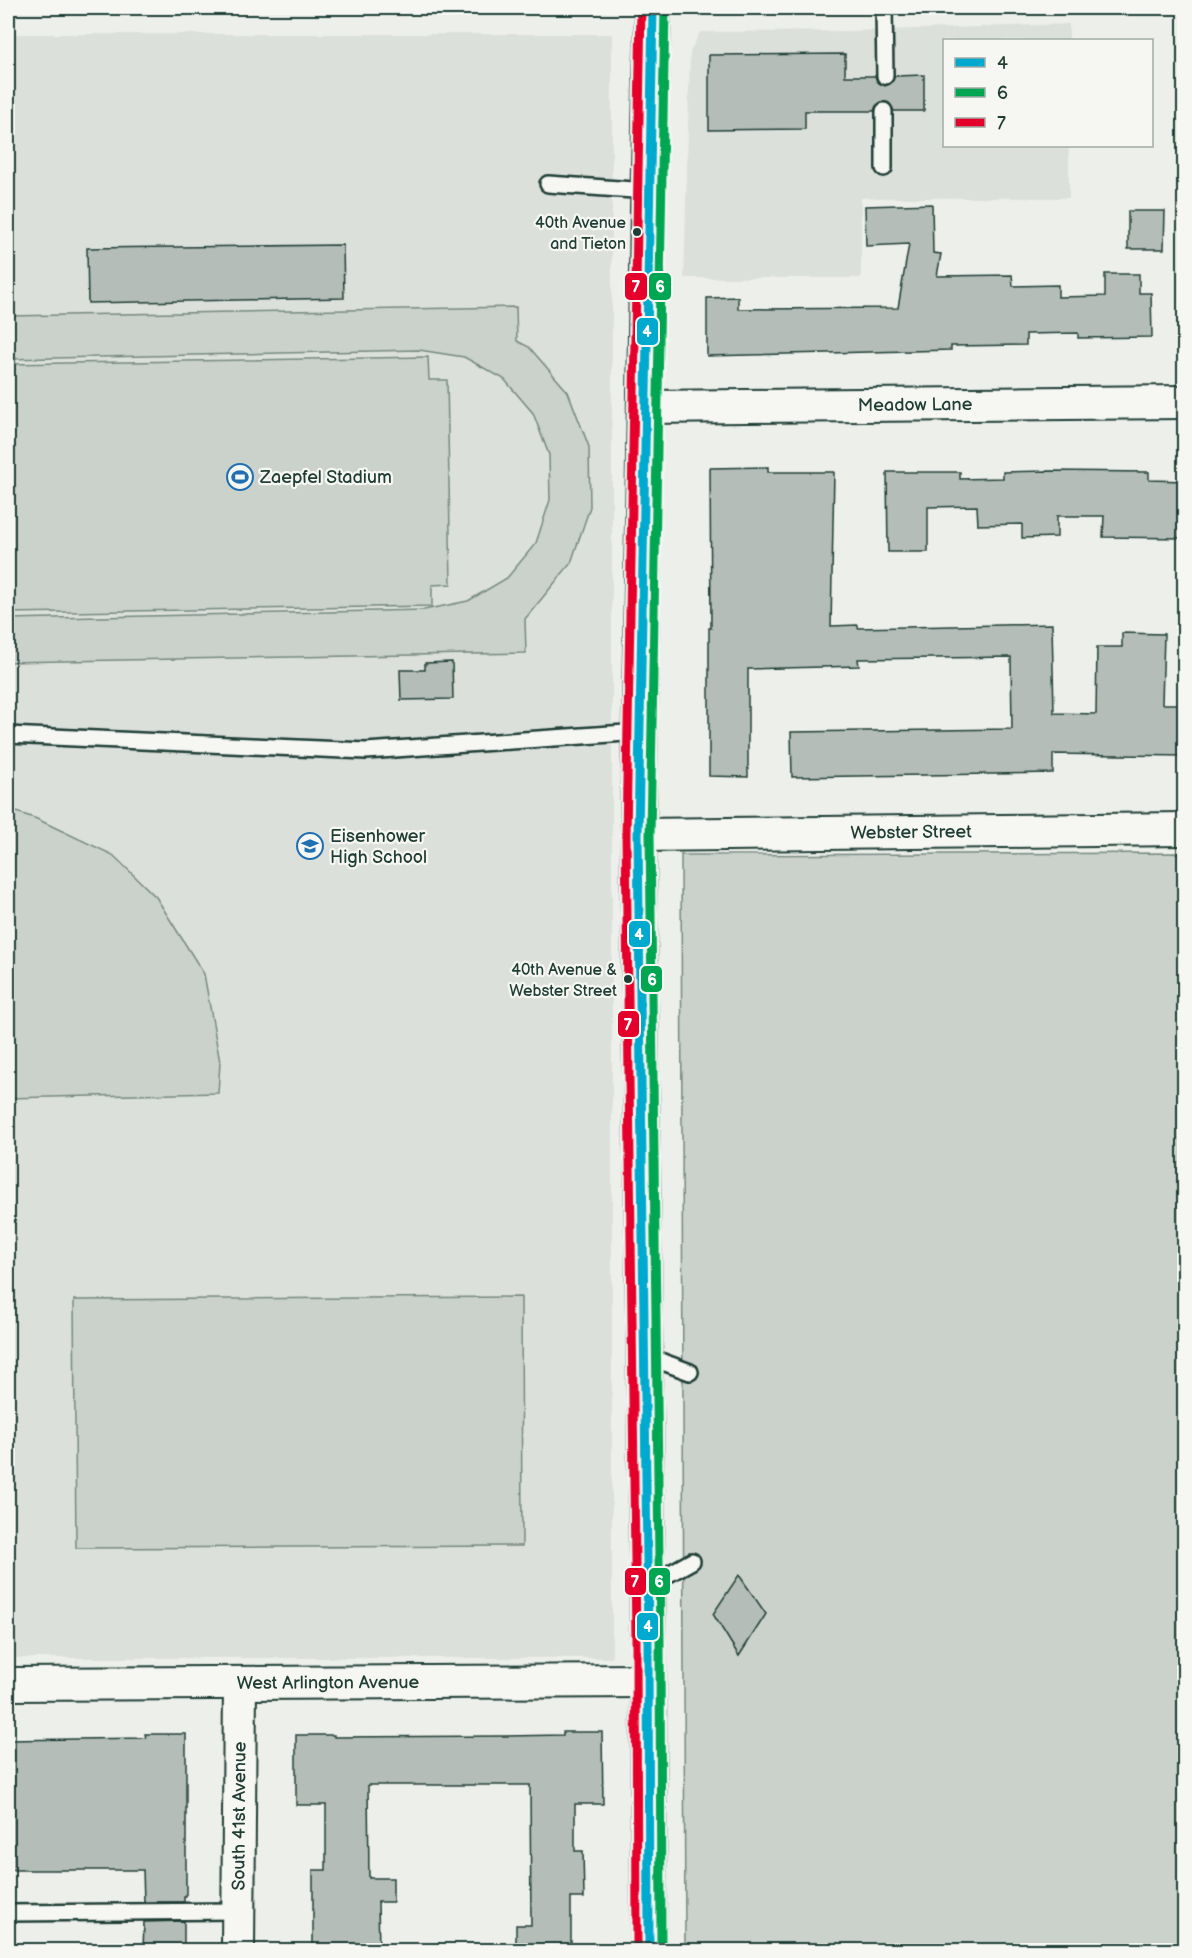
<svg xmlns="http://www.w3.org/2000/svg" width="1192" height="1958" font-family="'Balsamiq Sans',sans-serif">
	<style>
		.built { fill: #dce0db }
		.green { fill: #cbd2cc; stroke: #758880; stroke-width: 1.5 }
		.building { fill: #b4bdb8; stroke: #1f3d34; stroke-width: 1.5 }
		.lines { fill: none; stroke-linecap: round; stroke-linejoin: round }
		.service-casing { stroke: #1f3d34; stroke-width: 20 }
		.minor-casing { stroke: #1f3d34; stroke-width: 36 }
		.primary-casing { stroke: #1f3d34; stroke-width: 38 }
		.service { stroke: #f6f6f2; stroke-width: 15 }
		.minor { stroke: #f6f6f2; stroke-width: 32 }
		.primary { stroke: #f6f6f2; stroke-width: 33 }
		.bus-1-casing { stroke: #f6f6f2; stroke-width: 14 }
		.bus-2-casing { stroke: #f6f6f2; stroke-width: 14 }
		.bus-3-casing { stroke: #f6f6f2; stroke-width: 14 }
		.bus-1 { stroke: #00a9ce; stroke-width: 9 }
		.bus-2 { stroke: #00a651; stroke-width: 9 }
		.bus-3 { stroke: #e4002b; stroke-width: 9 }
		.bus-dot { fill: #1f3d34; stroke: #f6f6f2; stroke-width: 2 }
		.labels { text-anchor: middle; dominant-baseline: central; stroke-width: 4.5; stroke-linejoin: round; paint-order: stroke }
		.bus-label { font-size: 16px; fill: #1f3d34; stroke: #f6f6f2; text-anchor: end }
		.street-label { font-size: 18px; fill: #1f3d34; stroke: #f6f6f2 }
		.poi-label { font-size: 18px; fill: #1f3d34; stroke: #f6f6f2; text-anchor: start }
		.line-badge { stroke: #f6f6f2; stroke-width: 2 }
		.badge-label { font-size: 16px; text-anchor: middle; font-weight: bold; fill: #fff }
	</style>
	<rect width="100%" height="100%" fill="#edefea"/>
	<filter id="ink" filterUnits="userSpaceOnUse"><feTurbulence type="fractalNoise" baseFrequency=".0167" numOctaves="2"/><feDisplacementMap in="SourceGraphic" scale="12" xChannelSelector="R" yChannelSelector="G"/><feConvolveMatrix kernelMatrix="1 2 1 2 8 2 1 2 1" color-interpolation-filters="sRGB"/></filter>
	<g filter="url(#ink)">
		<g class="built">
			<polygon points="1069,24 1069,40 944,40 944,146 1069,146 1069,198 861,198 861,278 684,278 690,52 700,32 851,31"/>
			<rect x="8" y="34" width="604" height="1624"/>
		</g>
		<g class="green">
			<polygon points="516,307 517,341 529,347 568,392 589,447 590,507 571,563 525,619 526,653 8,662 8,619 424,610 468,601 507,578 536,543 550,500 549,455 533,413 504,379 464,357 419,350 8,359 8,316"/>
			<polygon points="428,357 429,380 447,380 451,584 432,585 432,606 9,613 8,593 8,364"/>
			<polygon points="8,809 37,819 113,855 156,897 204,974 220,1062 218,1093 8,1098"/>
			<polygon points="1184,853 1184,1950 685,1950 681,855"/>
			<polygon points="521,1297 522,1546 76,1548 74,1300"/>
		</g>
		<g class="building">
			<polygon points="845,54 845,76 875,76 877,81 885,86 890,84 895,76 924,75 924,111 894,111 889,103 883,101 876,106 874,111 805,111 805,129 709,130 709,55"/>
			<polygon points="932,204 933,253 941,254 937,276 1012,275 1013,286 1058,285 1058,297 1105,296 1105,274 1139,274 1139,293 1151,293 1152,337 1078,338 1078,333 1026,334 1026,345 951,346 951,350 707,356 707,298 738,297 738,309 898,308 909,244 866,246 865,206"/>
			<polygon points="1128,211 1165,211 1164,249 1128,249"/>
			<polygon points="343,245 344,298 88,303 87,248"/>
			<polygon points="768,467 768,472 834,472 831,626 858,625 858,628 1052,624 1054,713 1096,714 1097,647 1122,647 1122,633 1164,634 1162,704 1185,704 1185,756 1053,754 1053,773 792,777 791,732 1012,729 1011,657 858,659 859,666 748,669 748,777 709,776 709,628 711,628 710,468"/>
			<polygon points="1049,471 1149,472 1149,480 1185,481 1185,538 1103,537 1104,516 1057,516 1057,537 1022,538 1022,524 978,525 977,506 928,507 928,552 888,552 887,472 960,472 960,479 1003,478 1003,472"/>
			<polygon points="452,662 453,699 401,700 400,670 425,670 425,663"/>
			<polygon points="739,1575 766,1614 739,1656 713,1614"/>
			<polygon points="563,1732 602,1732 603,1804 575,1804 575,1851 583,1851 584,1898 571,1898 571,1950 516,1950 516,1925 531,1925 530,1785 368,1785 369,1878 393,1878 393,1902 378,1902 379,1950 313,1950 313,1870 326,1870 326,1805 296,1805 296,1735 334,1735 334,1737 506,1736 563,1735"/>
			<polygon points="145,1734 186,1734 186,1896 184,1896 184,1902 144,1902 143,1870 8,1870 8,1740 146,1738"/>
			<polygon points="184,1921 184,1950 143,1950 144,1922"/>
		</g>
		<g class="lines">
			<defs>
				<g id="service">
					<polyline points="884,8 885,76"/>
					<polyline points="884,111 884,168"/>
					<polyline points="548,184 648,191"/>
					<polyline points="8,735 366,751 640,732"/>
					<polyline points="644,1355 690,1372"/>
					<polyline points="647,1586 692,1561"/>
					<polyline points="8,1913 238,1911"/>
				</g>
				<g id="minor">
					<path id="s1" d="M645,407L1184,402"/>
					<path id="s2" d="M638,835L1184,829"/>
					<path id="s3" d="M8,1684L648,1681"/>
					<path id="s4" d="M238,1950L240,1683"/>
				</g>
				<polyline id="primary" points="649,1950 648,1642 638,835 648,208 653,8"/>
			</defs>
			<use href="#service" class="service-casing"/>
			<use href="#minor" class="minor-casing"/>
			<use href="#primary" class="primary-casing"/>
			<use href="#service" class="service"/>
			<use href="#minor" class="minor"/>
			<use href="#primary" class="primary"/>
			<defs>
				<polyline id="bus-1" points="649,1950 648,1642 638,835 653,8"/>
				<polyline id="bus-2" points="661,1950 660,1642 650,835 665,8"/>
				<polyline id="bus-3" points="637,1950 636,1642 626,835 641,8"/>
			</defs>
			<use href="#bus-1" class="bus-1-casing"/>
			<use href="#bus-2" class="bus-2-casing"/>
			<use href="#bus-3" class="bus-3-casing"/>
			<use href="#bus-1" class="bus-1"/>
			<use href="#bus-2" class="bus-2"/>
			<use href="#bus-3" class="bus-3"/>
		</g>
	</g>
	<defs>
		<symbol id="stadium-ring" viewBox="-11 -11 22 22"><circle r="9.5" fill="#f6f6f2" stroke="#1f6fb2" stroke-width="1.5"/><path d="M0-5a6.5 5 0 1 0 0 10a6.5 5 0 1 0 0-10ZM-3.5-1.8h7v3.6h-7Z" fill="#1f6fb2"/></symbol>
		<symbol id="school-ring" viewBox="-11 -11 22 22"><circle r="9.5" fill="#f6f6f2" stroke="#1f6fb2" stroke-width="1.5"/><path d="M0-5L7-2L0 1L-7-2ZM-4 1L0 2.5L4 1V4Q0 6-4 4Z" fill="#1f6fb2"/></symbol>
	</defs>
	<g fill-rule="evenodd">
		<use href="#stadium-ring" x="225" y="462" width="30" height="30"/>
		<use href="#school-ring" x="295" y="831" width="30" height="30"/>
	</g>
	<g class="bus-dot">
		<circle cx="637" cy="232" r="5"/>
		<circle cx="628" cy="979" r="5"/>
	</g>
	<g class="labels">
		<g class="bus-label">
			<text x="626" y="223">40th Avenue<tspan x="626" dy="21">and Tieton</tspan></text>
			<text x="617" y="970">40th Avenue &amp;<tspan x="617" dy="21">Webster Street</tspan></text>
		</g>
		<g class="street-label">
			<text stroke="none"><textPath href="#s1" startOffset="270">Meadow Lane</textPath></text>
			<text stroke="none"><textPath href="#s2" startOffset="273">Webster Street</textPath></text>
			<text stroke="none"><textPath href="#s3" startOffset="320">West Arlington Avenue</textPath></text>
			<text stroke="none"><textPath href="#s4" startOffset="134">South 41st Avenue</textPath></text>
		</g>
		<g class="poi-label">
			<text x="260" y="477">Zaepfel Stadium</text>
			<text x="330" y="836">Eisenhower<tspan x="330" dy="21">High School</tspan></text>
		</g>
	</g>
	<g class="line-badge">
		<rect x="624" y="272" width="24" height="29" rx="6" fill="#e4002b"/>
		<rect x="648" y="272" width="24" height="29" rx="6" fill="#00a651"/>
		<rect x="636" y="317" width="23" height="29" rx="6" fill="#00a9ce"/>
		<rect x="628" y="920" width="23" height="28" rx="6" fill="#00a9ce"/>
		<rect x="640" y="965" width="23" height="28" rx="6" fill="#00a651"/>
		<rect x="617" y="1010" width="23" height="28" rx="6" fill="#e4002b"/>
		<rect x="624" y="1567" width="23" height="29" rx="6" fill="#e4002b"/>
		<rect x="648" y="1567" width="23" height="29" rx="6" fill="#00a651"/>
		<rect x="636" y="1612" width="23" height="29" rx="6" fill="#00a9ce"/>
	</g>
	<g class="badge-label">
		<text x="636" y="292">7</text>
		<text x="660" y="292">6</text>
		<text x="647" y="337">4</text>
		<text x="639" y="940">4</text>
		<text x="652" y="985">6</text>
		<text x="628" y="1030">7</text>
		<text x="635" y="1587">7</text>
		<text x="659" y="1587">6</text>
		<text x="648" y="1632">4</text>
	</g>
	<rect width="1192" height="1958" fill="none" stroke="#f6f6f2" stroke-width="30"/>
	<rect x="15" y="15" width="1162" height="1928" fill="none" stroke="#1f3d34" stroke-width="2" filter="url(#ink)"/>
	<rect x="943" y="39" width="210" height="108" fill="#f6f6f2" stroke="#a0aca6" stroke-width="1.5"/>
	<rect x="955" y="58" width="30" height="9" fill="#00a9ce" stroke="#a0aca6" stroke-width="1.5"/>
	<text x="997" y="69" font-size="18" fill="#1f3d34">4</text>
	<rect x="955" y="88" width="30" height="9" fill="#00a651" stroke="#a0aca6" stroke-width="1.5"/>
	<text x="997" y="99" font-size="18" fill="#1f3d34">6</text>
	<rect x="955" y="118" width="30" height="9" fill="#e4002b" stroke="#a0aca6" stroke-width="1.5"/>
	<text x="997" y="129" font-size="18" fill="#1f3d34">7</text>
</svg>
